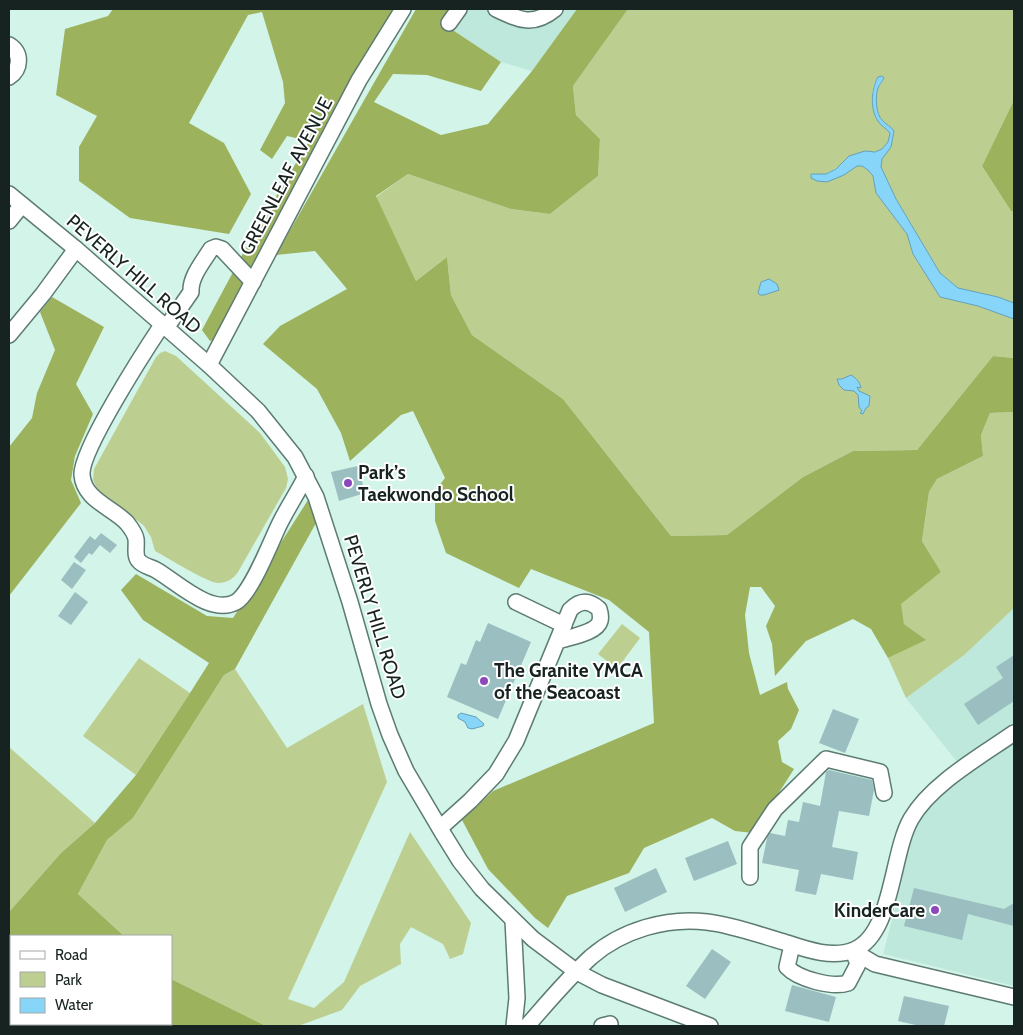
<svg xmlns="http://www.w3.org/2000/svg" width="1023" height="1035" font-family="Cabin,sans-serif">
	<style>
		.built { fill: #bee8db }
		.green { fill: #bdcf90 }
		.forest { fill: #9cb25d }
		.water { fill: #87d5f9; stroke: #65a0b8 }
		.building { fill: #9bbec1 }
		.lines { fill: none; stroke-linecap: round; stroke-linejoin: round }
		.minor-casing { stroke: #5d7b72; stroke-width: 18 }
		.minor { stroke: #fff; stroke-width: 15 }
		.poi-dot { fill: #8d48bc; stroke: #fff; stroke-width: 2 }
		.labels { text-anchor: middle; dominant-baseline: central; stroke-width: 4; stroke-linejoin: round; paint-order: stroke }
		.street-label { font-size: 19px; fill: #172320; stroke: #fff }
		.poi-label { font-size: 19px; font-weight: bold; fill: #172320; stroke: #fff; text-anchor: start }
	</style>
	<rect width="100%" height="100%" fill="#d2f4e9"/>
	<g class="built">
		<polygon points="452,9 577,9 532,71 501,62 442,23"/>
		<polygon points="1014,608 1014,725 958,763 906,698 963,655"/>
		<polygon points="1014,742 1014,986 883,954 902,882 905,849 920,819 931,806 964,776"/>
	</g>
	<g class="green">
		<path d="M628,9H1014V100L982,166L1011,211H1014V303L998,297L958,288L940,273L896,199L881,167L882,159L891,146L894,131C891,126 886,125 882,120C876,114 875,97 877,89C879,85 882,82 884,79L882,76L878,77C868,92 872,110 881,124C884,127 887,129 890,133L888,142L882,149L875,152L865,151L826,174H814L811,178L851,169L857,166H862L868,170L873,176L876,193L907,234L913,254L940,297L978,306L1014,319V358L993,356L917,450L853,451L803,477L727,535L671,536L563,399L472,335L451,295L447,257L416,281L376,197L408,174L511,209L550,214L598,176L600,139L576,115L573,86Z"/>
		<path d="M165,351L176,356L260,433L285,467L288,479L286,488L238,572C233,579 227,583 218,583C206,582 168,558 155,551L151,537L144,526L138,521L131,518L98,490L93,480L94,469L156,357L160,353Z"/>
		<polygon points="1014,412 1014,608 964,655 906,698 888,658 925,640 904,624 900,604 941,572 922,541 929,492 937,479 983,456 981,435 990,413"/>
		<polygon points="622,624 640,638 617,669 598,654"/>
		<polygon points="139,658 190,693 136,775 83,736"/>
		<polygon points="235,669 287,748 363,704 387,782 288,999 314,1008 344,982 410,832 471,923 463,954 450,959 443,944 411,927 400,944 401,964 360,986 342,1010 298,1026 266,1026 171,979 171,936 124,936 78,894 107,840 133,818 224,675"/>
		<polygon points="9,747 95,823 61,853 9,912"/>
	</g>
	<g class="forest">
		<polygon points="113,9 396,9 219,338 210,341 202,330 248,244 309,141 287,136 272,159 260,150 285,103 283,82 262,12 248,15 189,123 224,143 251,194 229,234 130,218 79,181 79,147 97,116 56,95 65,29 108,16"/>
		<polygon points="416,9 452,9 442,23 501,62 481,91 427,75 393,74 374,102 441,135 488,124 532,71 577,9 628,9 573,86 576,115 600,139 598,176 550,214 511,209 408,174 376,196 416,281 447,257 451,295 472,335 563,399 671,536 727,535 803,477 853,451 917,450 993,356 1014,358 1014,412 990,413 981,435 983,456 937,479 929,492 922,541 941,572 901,604 904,624 926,640 888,658 871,629 853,619 806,641 775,676 772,644 766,626 775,606 761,587 750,587 745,615 749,653 760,695 787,682 788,689 799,710 791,729 778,741 782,762 794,769 753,833 735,831 712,818 644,848 629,873 567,896 548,928 535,918 488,869 462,820 493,791 654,723 649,632 609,600 531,569 519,588 446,553 435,521 435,491 445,478 413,411 401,415 350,461 341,433 317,389 263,344 280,326 347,289 315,251 276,255"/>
		<polygon points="1014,100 1014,211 1011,211 982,166"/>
		<polygon points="52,297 104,327 76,384 93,414 75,456 71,480 81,503 9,596 9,447 32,418 37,393 55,350 40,312"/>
		<polygon points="308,500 316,523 235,669 224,675 133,818 107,840 78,894 124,936 11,936 11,1024 171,1024 171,979 266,1026 9,1026 9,912 61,853 95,823 136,775 190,693 209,663 143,620 121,590 136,574 207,616 233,618"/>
	</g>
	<g class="water">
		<path d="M882,76L884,78C882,82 879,85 878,88C875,97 876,114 882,120C886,125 891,126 894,131L891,147L882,159L881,167L896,199L940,273L958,288L998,297L1014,303V319L978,306L940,297L913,254L907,234L876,193L873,176L868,170L862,166H857L844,175L827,182L817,181L811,178V174H826L836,169L849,156L865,151L875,152L882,149L888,142L890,133C886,128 881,126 878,121C870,110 871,89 878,77Z"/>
		<polygon points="769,279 777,284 779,290 764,295 760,295 758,293 761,282"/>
		<path d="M851,375C856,378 860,382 861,388L857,387L859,391L870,396L869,406L866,408L863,414L860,413L862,411L859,407L858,395L854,391L844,390L839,385L837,379H842Z"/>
		<polygon points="461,713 476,717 484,724 483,726 472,729 468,728 465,722 458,718 458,715"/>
	</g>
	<g class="building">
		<polygon points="358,466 365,493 339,501 331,472"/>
		<polygon points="101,533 117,545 110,553 100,545 92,555 89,553 81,563 74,557 90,536 95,540"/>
		<polygon points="74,562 86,570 72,589 61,580"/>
		<polygon points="75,592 88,602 71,625 58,616"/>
		<polygon points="488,623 531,642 498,719 447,697 461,663 466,665 476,640 480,642"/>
		<polygon points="1014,655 1014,701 978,725 964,704 1003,678 996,667"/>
		<polygon points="833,709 859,719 845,753 819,743"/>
		<polygon points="829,770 872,780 874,790 869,816 839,811 832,847 858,852 853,880 821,874 816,895 795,891 799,870 762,863 767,838 770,833 785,836 788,820 799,822 803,802 820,806 826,772"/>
		<polygon points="728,841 737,864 694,881 685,858"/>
		<polygon points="656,868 667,892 625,912 614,888"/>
		<polygon points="914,888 1004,909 1014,903 1014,926 968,914 962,940 904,926"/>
		<polygon points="712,949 731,962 705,999 686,986"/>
		<polygon points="792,985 836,997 829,1022 785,1011"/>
		<polygon points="904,996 949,1006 944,1026 920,1026 898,1021"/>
	</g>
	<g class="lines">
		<defs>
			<g id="minor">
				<path d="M496,9C519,20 533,27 555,9"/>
				<polyline points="449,23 459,9"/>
				<path d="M9,45C22,53 21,69 9,77"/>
				<polyline points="9,194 76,249 209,365 258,411 295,457 316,497 350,602 379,704 390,735 406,771 442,832 460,861 482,889 533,939 577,972 602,985 710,1026"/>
				<polyline points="9,221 22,205"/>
				<path d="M162,325C146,349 80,451 82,475C84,500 112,507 127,523C131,528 135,533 136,539C137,546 134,556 139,561C143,566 151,567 156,570C177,582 211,616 236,602C252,592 271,541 280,523C288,507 298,492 306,476"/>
				<path d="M166,328L191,292C190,277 203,262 211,249L216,247L222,249L253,282"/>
				<polyline points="9,335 43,294 76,249"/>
				<polyline points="209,365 359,80 403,9"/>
				<polyline points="516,602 564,625"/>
				<path d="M440,828L470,801L496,774L516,741L570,610C580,600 589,600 599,609C600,612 601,617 600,621C597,633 569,637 558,641"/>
				<polyline points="750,877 750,847 775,809 826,759 880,772 884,793"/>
				<polyline points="513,920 517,998 514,1026"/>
				<path d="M792,945L787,967C798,979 832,988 848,983L858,964L853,951"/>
				<polyline points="853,951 875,964 1014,997"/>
				<path d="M527,1026C548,1002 568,978 591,957C622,930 667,917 707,922C733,925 759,935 784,942C805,949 832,959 854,950C893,934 891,854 911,819C931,784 981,756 1014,733"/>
				<polyline points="602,1026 610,1024"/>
			</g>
		</defs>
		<use href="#minor" class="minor-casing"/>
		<use href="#minor" class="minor"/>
	</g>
	<g class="poi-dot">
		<circle cx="348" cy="483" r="5"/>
		<circle cx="484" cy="681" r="5"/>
		<circle cx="935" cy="910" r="5"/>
	</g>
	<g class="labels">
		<g class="street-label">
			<text transform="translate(286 176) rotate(-62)">GREENLEAF AVENUE</text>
			<text transform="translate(134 274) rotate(41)">PEVERLY HILL ROAD</text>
			<text transform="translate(375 617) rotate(73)">PEVERLY HILL ROAD</text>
		</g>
		<g class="poi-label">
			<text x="358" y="472">Park’s<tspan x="358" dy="22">Taekwondo School</tspan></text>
			<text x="494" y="670">The Granite YMCA<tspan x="494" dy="22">of the Seacoast</tspan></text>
			<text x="925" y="910" text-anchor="end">KinderCare</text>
		</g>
	</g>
	<rect width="1023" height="1035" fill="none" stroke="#172320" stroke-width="20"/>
	<rect x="10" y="935" width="162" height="90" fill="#ffffff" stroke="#a2a7a6"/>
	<rect x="20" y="951" width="25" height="8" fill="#ffffff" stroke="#a2a7a6"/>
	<text x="55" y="960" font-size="15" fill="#172320">Road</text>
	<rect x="20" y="972" width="25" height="15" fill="#bdcf90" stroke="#a2a7a6"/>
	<text x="55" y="985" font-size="15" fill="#172320">Park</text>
	<rect x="20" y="998" width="25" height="15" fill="#87d5f9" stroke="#a2a7a6"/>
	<text x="55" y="1010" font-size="15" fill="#172320">Water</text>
</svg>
